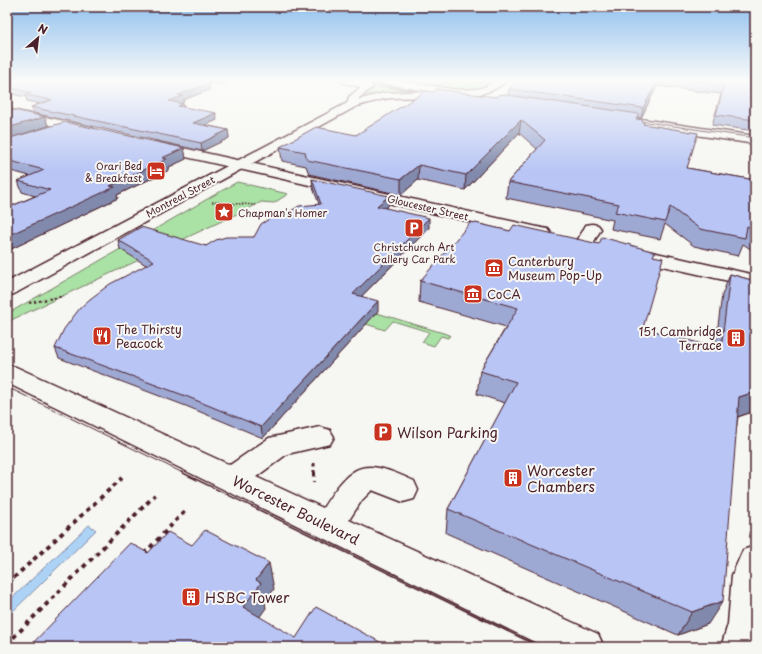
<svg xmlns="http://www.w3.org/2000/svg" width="762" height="654" font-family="'Playpen Sans',sans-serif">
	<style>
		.green { fill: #aae1a5; stroke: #7a8068 }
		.water { fill: #acd3f6; stroke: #858ba5 }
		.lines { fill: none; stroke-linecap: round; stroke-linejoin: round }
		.minor-casing { stroke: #4a1f2b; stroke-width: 3 }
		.major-casing { stroke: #4a1f2b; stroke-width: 3 }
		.path-far3 { stroke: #4a1f2b; stroke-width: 1.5; stroke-dasharray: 1.5 1.5; stroke-linecap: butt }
		.path-far2 { stroke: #4a1f2b; stroke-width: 2; stroke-dasharray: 2.5 2.5; stroke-linecap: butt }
		.path-far1 { stroke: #4a1f2b; stroke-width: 3; stroke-dasharray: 3.5 3.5; stroke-linecap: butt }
		.path { stroke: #4a1f2b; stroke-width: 4; stroke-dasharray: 4.5 4.5; stroke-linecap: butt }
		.minor { fill: #f6f6f2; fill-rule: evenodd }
		.major { fill: #f6f6f2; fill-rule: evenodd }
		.tram-far1 { stroke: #4a1f2b; stroke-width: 1 }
		.tram { stroke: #4a1f2b; stroke-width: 1.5 }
		.wall { fill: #9ea9d3; stroke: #4a1f2b }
		.shaded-wall { fill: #818aac; stroke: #4a1f2b }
		.building { fill: #b8c5f5; stroke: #4a1f2b }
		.labels { text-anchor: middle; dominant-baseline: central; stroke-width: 4; stroke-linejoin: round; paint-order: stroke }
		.far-poi-label { font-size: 10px; fill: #4a1f2b; stroke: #f6f6f2; text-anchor: end }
		.far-street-label { font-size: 10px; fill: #4a1f2b; stroke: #f6f6f2 }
		.poi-label { font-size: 12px; fill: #4a1f2b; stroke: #f6f6f2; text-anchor: start }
		.near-poi-label { font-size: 14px; fill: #4a1f2b; stroke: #f6f6f2; text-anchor: start }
		.near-street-label { font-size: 14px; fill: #4a1f2b; stroke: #f6f6f2 }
	</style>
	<rect width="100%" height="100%" fill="#f6f6f2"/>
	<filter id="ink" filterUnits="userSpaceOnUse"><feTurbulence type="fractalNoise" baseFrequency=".025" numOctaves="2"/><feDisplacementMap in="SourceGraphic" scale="8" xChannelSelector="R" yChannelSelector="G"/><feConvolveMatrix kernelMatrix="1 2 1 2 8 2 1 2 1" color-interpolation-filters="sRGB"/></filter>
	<g filter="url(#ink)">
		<g class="green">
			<polygon points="386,80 488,80 484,84 482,89 472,92"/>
			<polygon points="377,87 404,90 407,92 363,95"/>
			<polygon points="237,182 288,194 274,203 261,202 256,205 7,322 7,314"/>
			<polygon points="377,313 450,335 448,338 441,336 434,346 422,342 429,332 393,321 385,330 366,324"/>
		</g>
		<polygon class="water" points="89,525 96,530 7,617 7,603"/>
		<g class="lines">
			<defs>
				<g id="minor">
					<polygon points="340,80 394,80 465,91 470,94 465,97 368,83 373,87 359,98 357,106 353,107 347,104 349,97 361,87 341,82"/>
					<polygon points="7,109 88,126 92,127 94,130 92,133 88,134 7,115"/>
					<polygon points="614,115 755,136 755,144 610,122 608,119 610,116"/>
					<polygon points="156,142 542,228 548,229 551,233 548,237 542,238 151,149 149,146 151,143"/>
					<polygon points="592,224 598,225 601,229 591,247 585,248 579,247 576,243 586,225"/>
					<polygon points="634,248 755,275 755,287 627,258 625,254 627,250"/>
					<path d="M7,365L16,367L230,465L269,438L320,427L330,430L334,437L330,444L287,454L256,477L323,508C353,461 364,458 414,481L418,490L414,499L403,502L372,490L362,500L349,520L598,634L604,647H545L7,383Z"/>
				</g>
				<g id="major">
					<path d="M495,80H507C484,106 416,94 384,99C375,101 366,104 357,106L14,294L7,296V282L349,102L384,93L477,89L485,87Z"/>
					<polygon points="755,546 755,647 721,647 728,624 732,575 743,550"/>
				</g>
			</defs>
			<use href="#minor" class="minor-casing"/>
			<use href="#major" class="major-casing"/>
			<polyline class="path-far3" points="212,202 256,205"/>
			<polyline class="path-far2" points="29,303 64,296"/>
			<polyline class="path-far1" points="314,463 314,473"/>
			<g class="path">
				<polyline points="314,472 314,482"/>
				<polyline points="144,554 185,511"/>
				<polyline points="7,584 122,478"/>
				<polyline points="7,644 155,495"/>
			</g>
			<use href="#minor" class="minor"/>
			<use href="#major" class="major"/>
			<g class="tram-far1">
				<polyline points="358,80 437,93"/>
				<polyline points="633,120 755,138"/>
				<polyline points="7,387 183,473"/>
			</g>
			<polyline class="tram" points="181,472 540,647"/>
		</g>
		<g class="wall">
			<polygon points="7,80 234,80 222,85 210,83 209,90 183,100 184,102 182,103 183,104 184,107 217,120 205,125 228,130 229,138 202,151 34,113 31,107 40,104 27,101 26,97 7,93"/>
			<polygon points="519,80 755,80 755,131 712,125 721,94 657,86 641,118 638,117 638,119 643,121 644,124 687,168 755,180 755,252 743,244 738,256 694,246 665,224 660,239 611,229 613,220 506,198 508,182 537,149 519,133 465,190 418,180 401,195 309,174 306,166 282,161 280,147 356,135 433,92 495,97 508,95 509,89"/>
			<polygon points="7,112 45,117 48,126 30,132 184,148 186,159 169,167 169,170 117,195 118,198 7,251 7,208 35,196 22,192 18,181 30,176 7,170"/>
			<polygon points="312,179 389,205 385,208 429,228 362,296 378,311 263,438 186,406 59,358 55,348 146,265 120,249 118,240 206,246 254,237 319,204 313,188"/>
			<polygon points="510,231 653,256 643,328 715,348 722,295 730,274 755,281 755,411 738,417 708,624 678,635 446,533 448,509 505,403 477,394 480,371 506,327 419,302 420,281"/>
		</g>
		<g class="shaded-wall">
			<polygon points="209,80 210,80 210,83 209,90 183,100 184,102 171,107 169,101 178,95"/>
			<polygon points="222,80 234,80 222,85"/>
			<polygon points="658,80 659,80 657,86 641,118 643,108"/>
			<polygon points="183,104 185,110 178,106"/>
			<polygon points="216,113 217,120 194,130 193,123"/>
			<polygon points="45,117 48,126 7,139 7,128"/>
			<polygon points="521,120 519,133 465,190 466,175"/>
			<polygon points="228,130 229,138 202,151 201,143"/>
			<polygon points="184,148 186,159 169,167 169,170 117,195 118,198 7,251 7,236 110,186 162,158"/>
			<polygon points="419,165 418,180 401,195 401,179"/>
			<polygon points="389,196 389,205 377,215 377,206"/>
			<polygon points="429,218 429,228 354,304 353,294"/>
			<polygon points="378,301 378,311 263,438 261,427"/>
			<polygon points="755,392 755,411 728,420 739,397"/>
			<polygon points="269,563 274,589 265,602 266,608 249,632 243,607 256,580"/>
			<polygon points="723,601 708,624 678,635 692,612"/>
		</g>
		<g class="building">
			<polygon points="7,80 209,80 208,84 178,95 183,96 169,101 183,104 178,106 216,113 193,123 228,130 201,143 31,107 52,100 25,95 32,93 7,87"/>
			<polygon points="519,80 658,80 643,108 509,89"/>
			<polygon points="687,80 755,80 755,120 716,115 724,85"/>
			<polygon points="437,89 495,97 500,94 639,114 636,119 643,120 642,121 644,122 643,124 698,133 687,168 755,180 755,230 747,226 745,238 700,229 670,207 665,222 615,212 619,204 508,182 545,140 521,120 466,175 419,165 401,179 307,160 305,152 280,147 316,127 356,135 426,91 433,92"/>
			<polygon points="13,110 45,117 7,128 7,112"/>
			<polygon points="65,122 184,148 162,158 167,159 110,186 115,187 7,236 7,208 50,190 18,181 44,170 7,160 7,139"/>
			<polygon points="312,179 389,196 377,206 429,218 353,294 378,301 261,427 183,395 55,348 64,329 80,308 90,299 110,284 154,261 118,240 141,227 206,246 216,240 226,237 254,237 261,224 279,213 291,211 299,206 321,204"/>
			<polygon points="471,222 510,231 514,225 599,244 602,237 655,252 653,256 663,258 643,328 721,349 730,274 755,281 755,392 739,397 723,601 692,612 448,509 516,382 480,371 518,308 420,281"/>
			<polygon points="205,530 269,563 256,580 261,583 243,607 296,638 316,607 389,647 29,647 130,543 148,553 168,532 192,545"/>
		</g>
	</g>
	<linearGradient id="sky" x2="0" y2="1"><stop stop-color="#90c0ee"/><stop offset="0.47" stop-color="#fbfbf9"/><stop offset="1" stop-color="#fbfbf9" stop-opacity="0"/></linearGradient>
	<rect width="762" height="172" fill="url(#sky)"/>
	<defs>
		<symbol id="hotel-square" viewBox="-11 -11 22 22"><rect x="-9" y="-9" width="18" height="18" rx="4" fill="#c8321e" stroke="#f6f6f2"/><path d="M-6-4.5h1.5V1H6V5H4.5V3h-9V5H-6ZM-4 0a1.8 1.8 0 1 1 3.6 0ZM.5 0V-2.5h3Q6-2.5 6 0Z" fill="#fff"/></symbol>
		<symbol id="sight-square" viewBox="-11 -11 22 22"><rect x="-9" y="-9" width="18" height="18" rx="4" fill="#c8321e" stroke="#f6f6f2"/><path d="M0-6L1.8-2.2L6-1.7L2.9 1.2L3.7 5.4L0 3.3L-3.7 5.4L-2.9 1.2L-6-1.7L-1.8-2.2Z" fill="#fff"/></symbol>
		<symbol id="parking-square" viewBox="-11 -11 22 22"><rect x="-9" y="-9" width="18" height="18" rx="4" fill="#c8321e" stroke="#f6f6f2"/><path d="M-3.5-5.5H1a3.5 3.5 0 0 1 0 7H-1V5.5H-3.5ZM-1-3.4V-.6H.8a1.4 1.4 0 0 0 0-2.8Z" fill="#fff"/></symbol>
		<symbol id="museum-square" viewBox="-11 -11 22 22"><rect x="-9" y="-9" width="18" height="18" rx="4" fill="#c8321e" stroke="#f6f6f2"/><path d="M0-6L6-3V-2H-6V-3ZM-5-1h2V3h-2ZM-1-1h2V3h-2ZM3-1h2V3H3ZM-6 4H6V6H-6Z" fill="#fff"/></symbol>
		<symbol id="restaurant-square" viewBox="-11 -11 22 22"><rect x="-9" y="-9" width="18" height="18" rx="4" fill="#c8321e" stroke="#f6f6f2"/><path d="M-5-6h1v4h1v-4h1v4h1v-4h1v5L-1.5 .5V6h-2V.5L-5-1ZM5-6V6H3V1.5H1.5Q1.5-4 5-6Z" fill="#fff"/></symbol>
		<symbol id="building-square" viewBox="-11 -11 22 22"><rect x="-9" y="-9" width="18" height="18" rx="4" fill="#c8321e" stroke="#f6f6f2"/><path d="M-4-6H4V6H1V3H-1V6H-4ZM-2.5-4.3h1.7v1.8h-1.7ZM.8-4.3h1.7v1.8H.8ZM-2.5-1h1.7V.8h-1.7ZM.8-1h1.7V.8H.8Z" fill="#fff"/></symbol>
	</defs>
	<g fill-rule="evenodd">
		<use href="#hotel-square" x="145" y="160" width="22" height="22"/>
		<use href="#sight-square" x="213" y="201" width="22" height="22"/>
		<use href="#parking-square" x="403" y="217" width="22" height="22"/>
		<use href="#museum-square" x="483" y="257" width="22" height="22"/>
		<use href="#museum-square" x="462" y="283" width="22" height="22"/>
		<use href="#restaurant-square" x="91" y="325" width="22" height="22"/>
		<use href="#building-square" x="725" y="327" width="22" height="22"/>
		<use href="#parking-square" x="372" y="421" width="22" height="22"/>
		<use href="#building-square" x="502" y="467" width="22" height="22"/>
		<use href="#building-square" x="180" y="586" width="22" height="22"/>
	</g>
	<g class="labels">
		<g class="far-poi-label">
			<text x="142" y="165">Orari Bed<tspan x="142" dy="12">&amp; Breakfast</tspan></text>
			<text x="238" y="212" text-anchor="start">Chapman's Homer</text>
			<text x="414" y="246" text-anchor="middle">Christchurch Art<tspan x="414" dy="12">Gallery Car Park</tspan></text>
		</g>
		<g class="far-street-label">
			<text transform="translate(180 196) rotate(-28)">Montreal Street</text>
			<text transform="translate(428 207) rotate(13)">Gloucester Street</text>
		</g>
		<g class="poi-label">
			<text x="508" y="261">Canterbury<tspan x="508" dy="14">Museum Pop-Up</tspan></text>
			<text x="487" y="294">CoCA</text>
			<text x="116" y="329">The Thirsty<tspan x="116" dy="14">Peacock</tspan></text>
			<text x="722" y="331" text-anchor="end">151 Cambridge<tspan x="722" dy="14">Terrace</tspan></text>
		</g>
		<g class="near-poi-label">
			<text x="397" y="432">Wilson Parking</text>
			<text x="527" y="470">Worcester<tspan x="527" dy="16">Chambers</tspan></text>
			<text x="205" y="597">HSBC Tower</text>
		</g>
		<g class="near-street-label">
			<text transform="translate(296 510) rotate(26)">Worcester Boulevard</text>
		</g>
	</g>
	<rect width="762" height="654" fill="none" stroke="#f6f6f2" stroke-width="24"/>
	<rect x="12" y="12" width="738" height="630" fill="none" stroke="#4a1f2b" stroke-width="1.5" filter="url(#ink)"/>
	<g transform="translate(38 38) rotate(28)" stroke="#f6f6f2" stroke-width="3" paint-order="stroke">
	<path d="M0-3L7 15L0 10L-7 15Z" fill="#4a1f2b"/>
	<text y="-6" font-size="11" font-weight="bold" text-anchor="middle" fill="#4a1f2b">N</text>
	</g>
</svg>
